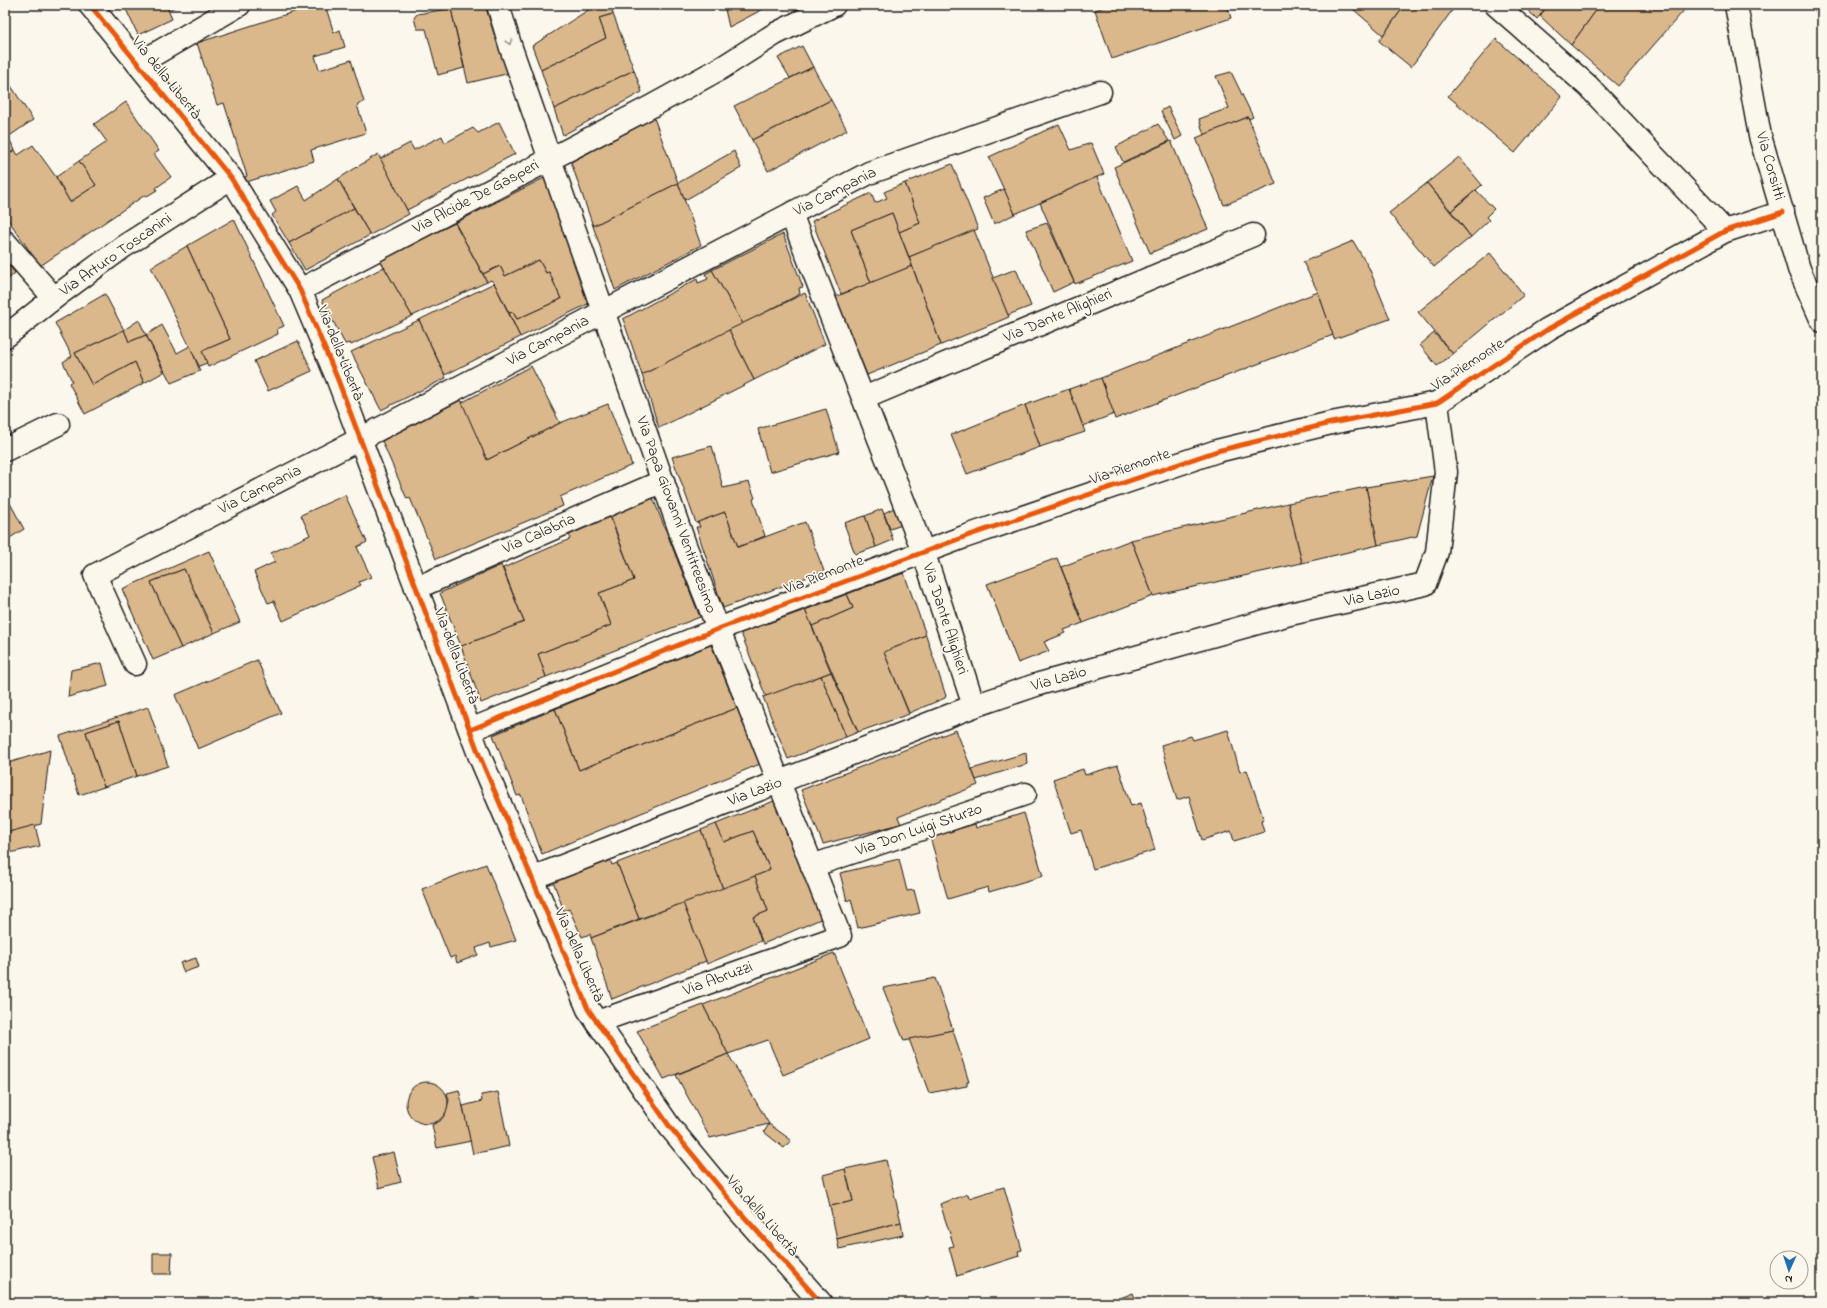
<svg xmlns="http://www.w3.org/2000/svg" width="1827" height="1308" font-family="'Indie Flower',sans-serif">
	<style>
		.building { fill: #dbb78c; stroke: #1c1c1c }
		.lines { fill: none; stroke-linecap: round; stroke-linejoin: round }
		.minor-casing { stroke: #1c1c1c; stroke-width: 25 }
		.minor { stroke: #fbf7ec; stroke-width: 22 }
		.cycleway-casing { stroke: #fbf7ec; stroke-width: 8 }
		.cycleway { stroke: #e8590c; stroke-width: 5 }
		.oneway { stroke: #97948e }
		.labels { text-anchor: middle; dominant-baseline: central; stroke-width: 3.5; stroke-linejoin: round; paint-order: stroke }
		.street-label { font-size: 16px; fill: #1c1c1c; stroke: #fbf7ec }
	</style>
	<rect width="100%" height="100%" fill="#fbf7ec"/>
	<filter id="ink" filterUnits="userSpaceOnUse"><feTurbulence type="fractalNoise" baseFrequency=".025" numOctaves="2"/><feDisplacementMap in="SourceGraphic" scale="8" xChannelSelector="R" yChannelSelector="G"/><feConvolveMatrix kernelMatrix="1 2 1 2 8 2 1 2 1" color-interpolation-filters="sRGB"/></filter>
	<g filter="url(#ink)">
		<g class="building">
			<polygon points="124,5 166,5 172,19 138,35"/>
			<polygon points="166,5 178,5 169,10"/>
			<polygon points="315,5 325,5 334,33 340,30 345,47 315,56 319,70 351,60 364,102 357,105 366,133 311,150 314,161 240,184 239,179 247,176 224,103 217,105 197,43"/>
			<polygon points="447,5 474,5 448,9"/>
			<polygon points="474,5 485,5 495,37 500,36 510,73 468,83 451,9"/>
			<polygon points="596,5 610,5 613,14 599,18 606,38 541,70 532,46"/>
			<polygon points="724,5 771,5 729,27"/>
			<polygon points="1109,5 1227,5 1231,18 1112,59 1095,10"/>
			<polygon points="1356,5 1405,5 1383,35 1353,9"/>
			<polygon points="1405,5 1456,5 1411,67 1379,41"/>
			<polygon points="1522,5 1548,5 1537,19"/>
			<polygon points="1548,5 1600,5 1571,45 1540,16"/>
			<polygon points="1600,5 1683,5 1686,8 1618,86 1571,45"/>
			<polygon points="1811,5 1822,5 1822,22"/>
			<polygon points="448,9 451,9 464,68 438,75 426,29 417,29 414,18 417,14"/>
			<polygon points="613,14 634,70 554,109 541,70 606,38 599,18"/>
			<polygon points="1496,39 1562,97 1515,153 1448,96"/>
			<polygon points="802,46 813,67 790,78 778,58"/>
			<polygon points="813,67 831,100 752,140 734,106"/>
			<polygon points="634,70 642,92 563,135 554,109"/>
			<polygon points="1231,72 1253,117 1249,119 1248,117 1204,135 1199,119 1229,108 1216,76"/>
			<polygon points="6,78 33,120 8,137 15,150 5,157 5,79"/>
			<polygon points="831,100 847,130 768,171 752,140"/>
			<polygon points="126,102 159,151 154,154 171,177 156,188 157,190 147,196 145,195 40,266 5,215 5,157 15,150 18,155 33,145 56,177 70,202 96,185 79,161 107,142 94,124"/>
			<polygon points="1168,107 1182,136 1175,140 1161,111"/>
			<polygon points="1248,117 1276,184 1224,205 1196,138"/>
			<polygon points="654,118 678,183 593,226 571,162"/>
			<polygon points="499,122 515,154 407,210 380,159 410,143 414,150 442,136 445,143 473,128 478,133"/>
			<polygon points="1059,124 1071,150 1091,143 1104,174 1015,214 989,157"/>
			<polygon points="1158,124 1169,141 1123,162 1116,147"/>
			<polygon points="1171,141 1208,229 1150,253 1114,167"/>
			<polygon points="734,151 741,168 685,200 678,183"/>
			<polygon points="378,154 409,214 370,235 338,179"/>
			<polygon points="1459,157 1482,185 1451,211 1427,183"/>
			<polygon points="79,161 96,185 70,202 56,177"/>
			<polygon points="952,164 978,229 909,257 899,232 920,223 905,183"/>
			<polygon points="546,177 588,304 520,337 509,313 513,312 517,319 561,299 549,272 546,273 539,260 505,276 500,266 483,274 455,223"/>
			<polygon points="1097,177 1132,261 1075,284 1040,203"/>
			<polygon points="338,179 354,208 289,243 272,215 276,212 270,201 298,186 306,200"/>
			<polygon points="678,183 701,245 615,290 593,226"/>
			<polygon points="905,183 920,223 899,232 892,213 851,230 871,283 841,294 812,221 871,193 875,203 887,198 884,192"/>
			<polygon points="1427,183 1471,237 1434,267 1389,213"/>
			<polygon points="1004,189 1015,214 994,224 983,198"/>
			<polygon points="1476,190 1494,209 1486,217 1489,220 1471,237 1451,211"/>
			<polygon points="354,208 370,235 305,270 289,243"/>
			<polygon points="892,213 912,266 871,283 851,230"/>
			<polygon points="234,219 284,326 277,329 278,334 208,367 202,351 230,339 187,246"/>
			<polygon points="455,223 487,282 412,316 380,260"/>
			<polygon points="1047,223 1074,282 1053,292 1026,230"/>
			<polygon points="974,230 1009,317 941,345 909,257"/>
			<polygon points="783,234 803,287 799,288 800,294 743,324 712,270"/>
			<polygon points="1353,241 1369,268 1390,319 1334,339 1318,292 1303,262"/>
			<polygon points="187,246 230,339 202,351 207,363 199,366 151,267"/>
			<polygon points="1490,253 1524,295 1453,354 1418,312"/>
			<polygon points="539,260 546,273 549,272 561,299 517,319 513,312 509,313 494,283 491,280 487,282 483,274 500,266 505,276"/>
			<polygon points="5,261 15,273 5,282"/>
			<polygon points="912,266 941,345 867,375 835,297"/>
			<polygon points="384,267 412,316 351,345 350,343 345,344 322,300"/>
			<polygon points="1016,269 1031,306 1008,315 993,278"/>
			<polygon points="712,270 743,324 642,375 623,319 697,279 698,283 708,279 705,274"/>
			<polygon points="494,283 520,337 445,375 419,320"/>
			<polygon points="1318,292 1333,335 1115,419 1101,378"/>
			<polygon points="805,293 825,344 754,380 729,330"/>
			<polygon points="105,294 124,330 75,353 92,385 135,362 144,383 85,414 69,383 72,381 63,362 72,356 55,323"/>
			<polygon points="139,320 146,335 129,342 124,330"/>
			<polygon points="419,320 446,378 381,410 351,352"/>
			<polygon points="162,325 177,353 190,346 200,371 171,383 146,335"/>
			<polygon points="124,330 129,342 146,335 164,372 144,383 135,362 92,385 75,353"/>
			<polygon points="729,330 754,380 659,428 642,375"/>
			<polygon points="1434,333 1453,354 1437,366 1420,345"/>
			<polygon points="298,341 312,371 268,391 254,361"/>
			<polygon points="531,366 560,423 487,460 461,403"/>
			<polygon points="1101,378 1114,414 1083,426 1069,389"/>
			<polygon points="1069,389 1085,432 1040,447 1025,405"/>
			<polygon points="461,400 487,460 560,423 608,404 632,465 560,497 563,506 436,559 410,498 407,499 382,441"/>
			<polygon points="1025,405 1040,447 967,474 951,435"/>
			<polygon points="826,409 839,452 770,472 758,429"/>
			<polygon points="712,446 723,488 749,482 755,498 753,499 765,536 738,547 725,512 696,523 672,457"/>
			<polygon points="1433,476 1417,536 1378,545 1366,487"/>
			<polygon points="1366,487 1378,545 1302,563 1288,503"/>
			<polygon points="5,494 24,529 5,541"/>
			<polygon points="345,495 367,542 357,547 371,577 359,582 361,585 283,621 274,601 268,603 254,572 275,562 271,553 310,535 301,515"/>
			<polygon points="653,498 700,617 546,677 538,654 611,625 599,593 634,580 610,515"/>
			<polygon points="1288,503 1302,563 1153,596 1131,540"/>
			<polygon points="896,507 902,525 890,529 884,513"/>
			<polygon points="882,509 893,540 876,547 865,516"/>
			<polygon points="725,512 738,547 805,522 824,571 723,608 696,527 700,527 698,522"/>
			<polygon points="865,516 876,547 855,554 844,523"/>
			<polygon points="610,517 634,580 599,593 611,625 538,654 546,677 481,703 461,646 524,622 503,568 570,539 569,535"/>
			<polygon points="1131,540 1153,596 1083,623 1061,567"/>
			<polygon points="209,551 240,622 214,633 184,569 151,582 181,648 153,660 122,589"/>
			<polygon points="1057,558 1083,623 1064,630 1066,633 1044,642 1049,651 1018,663 987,584"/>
			<polygon points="501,565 524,622 461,646 440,593"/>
			<polygon points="184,569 214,633 181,648 151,582"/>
			<polygon points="904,573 926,635 884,652 909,714 858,732 812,626 853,608 847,594"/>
			<polygon points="847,594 853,608 812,626 805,610"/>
			<polygon points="805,610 831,672 766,697 741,633"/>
			<polygon points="926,635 946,696 945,698 909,713 884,652"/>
			<polygon points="711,645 737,708 579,770 555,709"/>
			<polygon points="257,660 281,713 198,749 175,695"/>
			<polygon points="102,663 108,686 68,697 71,670"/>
			<polygon points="831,672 858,732 846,737 821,676"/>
			<polygon points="821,676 846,737 788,759 763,697"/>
			<polygon points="148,707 168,766 137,776 119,721 86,732 104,787 79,795 60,736"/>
			<polygon points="737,708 760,764 542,854 521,795 517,796 493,735 555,709 579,770"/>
			<polygon points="119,721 137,776 104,787 86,732"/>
			<polygon points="956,730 978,785 898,817 901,824 823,844 801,790"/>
			<polygon points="1228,730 1240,772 1247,770 1264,820 1261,821 1264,832 1234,841 1231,831 1202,840 1189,796 1177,800 1161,745 1191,736 1193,740"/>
			<polygon points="50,750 41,824 5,833 5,764"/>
			<polygon points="1026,753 1027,764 976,780 972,769"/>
			<polygon points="1118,765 1131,806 1141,803 1155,850 1093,869 1081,830 1071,833 1053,779 1083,769 1085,775"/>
			<polygon points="774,801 797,859 799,858 823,918 763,944 753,917 768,911 755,876 770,870 753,831 724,842 716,824"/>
			<polygon points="1024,813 1043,876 989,892 988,887 948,899 930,837 975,824 976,828"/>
			<polygon points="716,824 724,842 753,831 770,870 723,889 701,830"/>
			<polygon points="35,825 40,846 5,854 5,833"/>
			<polygon points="701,830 723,889 639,919 617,863"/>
			<polygon points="610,859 612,865 617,863 639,919 591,938 590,934 582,937 569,909 564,911 553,881"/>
			<polygon points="899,859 907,891 914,890 920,913 858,928 851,899 847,901 840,873"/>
			<polygon points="486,864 516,940 491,947 490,943 476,948 478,955 457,963 455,956 450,958 422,889"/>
			<polygon points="755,876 768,911 753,917 761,941 707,964 683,903"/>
			<polygon points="683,903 706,961 612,999 591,938"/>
			<polygon points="834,953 869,1039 783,1075 768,1040 728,1054 703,1005"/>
			<polygon points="196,958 199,967 184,972 180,963"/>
			<polygon points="935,978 953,1030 904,1041 883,988"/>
			<polygon points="703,1005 728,1054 664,1079 637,1031"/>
			<polygon points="953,1030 969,1082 967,1082 967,1086 929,1093 909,1039"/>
			<polygon points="728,1054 769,1124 710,1138 676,1075"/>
			<circle cx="427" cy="1103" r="21"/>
			<polygon points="459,1090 471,1141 437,1148 432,1125 440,1121 446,1113 449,1100 447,1093"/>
			<polygon points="498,1092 509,1146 473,1154 463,1106 482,1101 481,1095"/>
			<polygon points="769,1124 791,1140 784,1148 764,1132"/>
			<polygon points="394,1152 401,1182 379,1188 372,1157"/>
			<polygon points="886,1160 901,1222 837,1239 830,1206 853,1201 845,1169"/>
			<polygon points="845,1169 853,1201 830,1206 823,1175"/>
			<polygon points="1004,1187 1022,1250 1018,1251 1019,1256 957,1276 949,1247 954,1246 940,1204 968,1194 969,1198"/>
			<polygon points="901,1222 903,1235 839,1249 837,1239"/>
			<polygon points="153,1253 172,1253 171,1274 153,1274"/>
			<polygon points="1133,1293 1137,1303 1108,1303"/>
		</g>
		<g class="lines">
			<defs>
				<g id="minor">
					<polyline points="90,5 231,178 300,290 338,380 480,757 588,1009 670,1127 740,1212 821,1303"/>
					<polyline points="498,5 511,48 685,545 840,936 597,1022"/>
					<polyline points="1496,5 1588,86 1725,231"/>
					<polyline points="1736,5 1760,136 1799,269 1822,321"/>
					<polyline points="138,64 239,5"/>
					<polyline points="791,214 923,551 974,706"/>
					<polyline points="5,242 54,298"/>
					<polyline points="300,290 652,106 723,67 775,34 834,5"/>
					<polyline points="5,337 54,298 123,247 231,178"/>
					<polyline points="864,398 1253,235"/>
					<polyline points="5,450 58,424"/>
					<polyline points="416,588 663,481"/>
					<polyline points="135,664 95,575 360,439 869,173 1100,92"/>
					<polyline points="470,730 718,629 964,537 1217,451 1331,423 1437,403 1548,329 1725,231 1783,212"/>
					<polyline points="812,866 1025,794"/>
					<polyline points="532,878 974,706 1039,684 1290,614 1425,584 1437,552 1446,472 1437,403"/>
				</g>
			</defs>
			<use href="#minor" class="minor-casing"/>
			<use href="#minor" class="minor"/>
			<defs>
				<g id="cycleway">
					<polyline points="90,5 231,178 300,290 338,380 480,757 588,1009 670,1127 740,1212 821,1303"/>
					<polyline points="470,730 718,629 964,537 1217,451 1331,423 1437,403 1548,329 1725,231 1783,212"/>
				</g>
			</defs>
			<use href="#cycleway" class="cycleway-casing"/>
			<use href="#cycleway" class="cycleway"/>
		</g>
		<defs><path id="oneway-chevron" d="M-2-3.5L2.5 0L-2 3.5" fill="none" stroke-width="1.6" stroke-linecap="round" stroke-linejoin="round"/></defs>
		<use class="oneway" href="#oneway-chevron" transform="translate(509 42) rotate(73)"/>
	</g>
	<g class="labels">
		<g class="street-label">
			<text transform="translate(166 78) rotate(51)">Via della Libertà</text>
			<text transform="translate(1770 166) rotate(74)">Via Corsitti</text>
			<text transform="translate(835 192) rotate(-27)">Via Campania</text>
			<text transform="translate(476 197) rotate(-28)">Via Alcide De Gasperi</text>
			<text transform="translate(116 255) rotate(-35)">Via Arturo Toscanini</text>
			<text transform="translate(1058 316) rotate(-23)">Via Dante Alighieri</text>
			<text transform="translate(548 341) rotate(-28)">Via Campania</text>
			<text transform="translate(340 353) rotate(68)">Via della Libertà</text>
			<text transform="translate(1468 365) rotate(-33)">Via Piemonte</text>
			<text transform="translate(1130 467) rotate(-19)">Via Piemonte</text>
			<text transform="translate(260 490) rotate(-27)">Via Campania</text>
			<text transform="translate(676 515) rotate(70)">Via Papa Giovanni Ventitreesimo</text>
			<text transform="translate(539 534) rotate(-24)">Via Calabria</text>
			<text transform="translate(824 575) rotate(-21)">Via Piemonte</text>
			<text transform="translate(1372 596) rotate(-12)">Via Lazio</text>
			<text transform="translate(945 619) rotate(72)">Via Dante Alighieri</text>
			<text transform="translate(456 656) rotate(69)">Via della Libertà</text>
			<text transform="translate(1059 679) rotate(-16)">Via Lazio</text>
			<text transform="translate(755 792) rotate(-21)">Via Lazio</text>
			<text transform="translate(919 830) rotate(-19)">Via Don Luigi Sturzo</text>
			<text transform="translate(579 955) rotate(66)">Via della Libertà</text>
			<text transform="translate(718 979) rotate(-20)">Via Abruzzi</text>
			<text transform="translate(762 1216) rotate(49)">Via della Libertà</text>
		</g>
	</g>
	<rect width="1827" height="1308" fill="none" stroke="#fbf7ec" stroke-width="20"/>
	<rect x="10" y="10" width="1807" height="1288" fill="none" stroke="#1c1c1c" stroke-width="1.5" filter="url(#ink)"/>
	<g transform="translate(1789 1270) rotate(183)"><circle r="19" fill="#fbf7ec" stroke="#a29f99"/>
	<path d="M0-3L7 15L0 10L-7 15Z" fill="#1f6fb2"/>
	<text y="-6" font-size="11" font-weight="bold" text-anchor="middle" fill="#1c1c1c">N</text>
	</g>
</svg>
